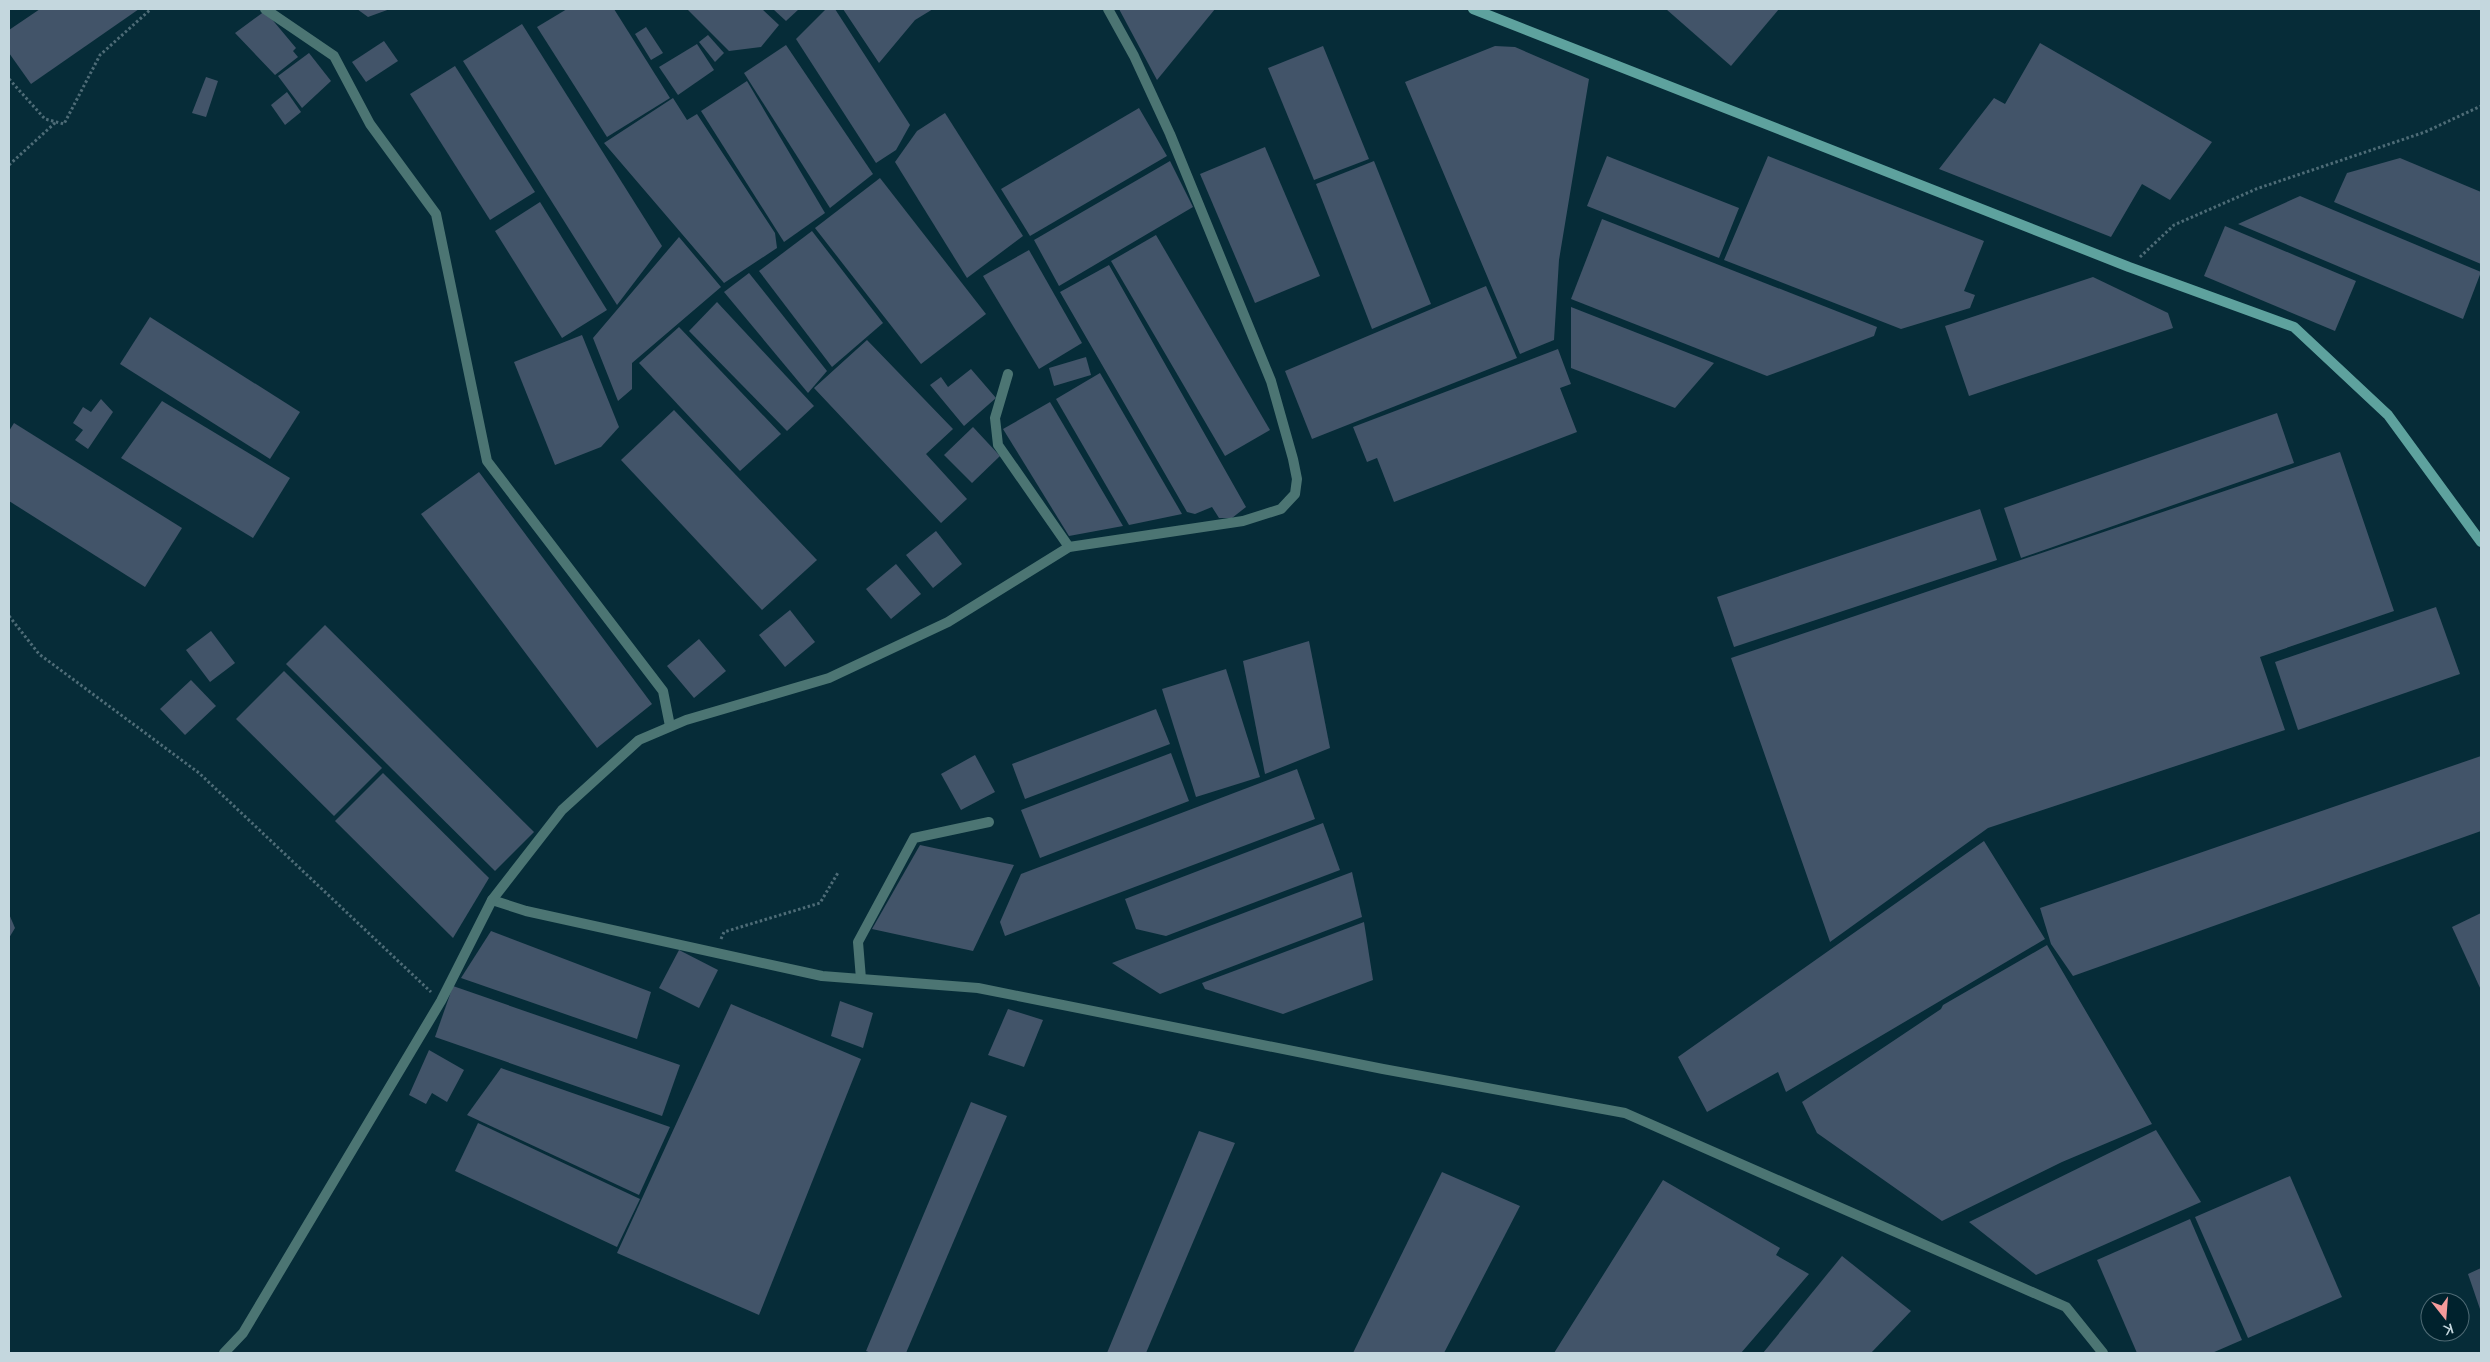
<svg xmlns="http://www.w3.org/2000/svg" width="2490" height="1362" font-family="Mulish,sans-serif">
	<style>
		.building { fill: #425469 }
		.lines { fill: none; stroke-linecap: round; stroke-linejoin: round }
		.path { stroke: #4e6c77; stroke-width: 3; stroke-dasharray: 2.5 2.5; stroke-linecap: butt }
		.street { stroke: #4c7573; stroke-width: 10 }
		.secondary { stroke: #5ea29e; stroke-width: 10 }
	</style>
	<rect width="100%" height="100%" fill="#062c38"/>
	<g class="building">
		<polygon points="40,9 139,9 31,84 9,53 9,30"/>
		<polygon points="357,9 390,9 368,17"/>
		<polygon points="567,9 614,9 670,98 607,137 537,27"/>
		<polygon points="687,9 762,9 779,25 761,47 729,51"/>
		<polygon points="773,9 799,9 786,21"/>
		<polygon points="826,9 835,9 910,125 896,150 876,163 796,39"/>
		<polygon points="843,9 933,9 915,20 879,63"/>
		<polygon points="1119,9 1215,9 1157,80"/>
		<polygon points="1666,9 1779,9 1731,66"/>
		<polygon points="265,11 296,48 293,51 298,57 275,75 235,33"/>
		<polygon points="522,24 662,246 617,305 463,61"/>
		<polygon points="646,27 663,53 651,60 635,34"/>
		<polygon points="708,35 724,53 715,62 699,42"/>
		<polygon points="384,41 398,61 366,82 352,62"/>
		<polygon points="2040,43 2212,142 2170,200 2142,184 2111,237 1939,169 1994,98 2005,104"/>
		<polygon points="697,44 714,70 678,95 659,67"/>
		<polygon points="786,45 873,174 830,208 744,73"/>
		<polygon points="1323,46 1369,159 1314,180 1268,68"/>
		<polygon points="1495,46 1515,47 1589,79 1559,260 1554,340 1520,354 1405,82"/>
		<polygon points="309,53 331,81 302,108 278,76"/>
		<polygon points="455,66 535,192 490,220 410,94"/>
		<polygon points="206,77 218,81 206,117 192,113"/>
		<polygon points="747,81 825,213 784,242 701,111"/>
		<polygon points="287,92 301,112 285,125 271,105"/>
		<polygon points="673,98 687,120 697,114 775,233 777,248 724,283 604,143"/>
		<polygon points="1139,108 1167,156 1030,236 1001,189"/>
		<polygon points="945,113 1023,236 967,278 895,162 917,131"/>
		<polygon points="1265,147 1320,276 1255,303 1200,174"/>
		<polygon points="1607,156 1739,208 1719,258 1587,206"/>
		<polygon points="1768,156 1984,241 1964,291 1975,295 1970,308 1901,329 1724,260"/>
		<polygon points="2400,158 2481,192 2481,264 2334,202 2347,173"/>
		<polygon points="1170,161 1193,207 1059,286 1034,240"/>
		<polygon points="1374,161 1431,304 1372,329 1316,184"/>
		<polygon points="880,178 986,314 921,364 815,228"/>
		<polygon points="2300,196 2481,272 2463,319 2238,224"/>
		<polygon points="540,202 607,310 562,338 495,231"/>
		<polygon points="1602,219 1877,327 1874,336 1767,376 1571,299"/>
		<polygon points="2225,226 2356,281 2335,331 2204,276"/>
		<polygon points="812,231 883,323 832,367 759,271"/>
		<polygon points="1156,235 1270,430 1225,456 1111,261"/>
		<polygon points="679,237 721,287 632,363 632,389 618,401 593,338"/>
		<polygon points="1029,250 1082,343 1039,369 983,276"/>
		<polygon points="1109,265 1246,507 1232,518 1219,518 1212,507 1195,514 1187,512 1060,292"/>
		<polygon points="749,273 827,371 808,393 724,292"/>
		<polygon points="2093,277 2168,313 2173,328 1969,396 1945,326"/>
		<polygon points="1486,286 1517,358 1312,439 1285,371"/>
		<polygon points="717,302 814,406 787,431 689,331"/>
		<polygon points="1571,307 1714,363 1675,408 1571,368"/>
		<polygon points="150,317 300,412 270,459 120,364"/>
		<polygon points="679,327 781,434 740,471 639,363"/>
		<polygon points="582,335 619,427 601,447 555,465 514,362"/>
		<polygon points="867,340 953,429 926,454 967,499 941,523 814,388"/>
		<polygon points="1558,349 1571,384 1560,388 1577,432 1394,502 1377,458 1367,462 1353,427"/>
		<polygon points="1086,357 1091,375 1054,386 1049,368"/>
		<polygon points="971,369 996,398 964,426 930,385 941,377 948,387"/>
		<polygon points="1100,373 1182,514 1129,525 1056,399"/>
		<polygon points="101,399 113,412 88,449 75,440 83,430 73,423 83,407 91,412"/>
		<polygon points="162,401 290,478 253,538 121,458"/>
		<polygon points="1050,402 1123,526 1069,536 1003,429"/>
		<polygon points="674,410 817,560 762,610 621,460"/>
		<polygon points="2277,413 2294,463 2021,558 2004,508"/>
		<polygon points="14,423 182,528 145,587 9,501 9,431"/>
		<polygon points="973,427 1000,456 972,483 944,455"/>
		<polygon points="2340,452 2394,611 2260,657 2285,730 1988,828 1830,942 1731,658"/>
		<polygon points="479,472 652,704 597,748 421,514"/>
		<polygon points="1980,509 1997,560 1734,647 1717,597"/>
		<polygon points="936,531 962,564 933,588 906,555"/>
		<polygon points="896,564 921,594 891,619 866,589"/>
		<polygon points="2436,607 2460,674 2298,730 2275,662"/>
		<polygon points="790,610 815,642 785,667 759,635"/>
		<polygon points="325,625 534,832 495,871 286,664"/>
		<polygon points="211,631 235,663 210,682 186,650"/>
		<polygon points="699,639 726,671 694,698 667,666"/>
		<polygon points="1309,641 1330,748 1265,774 1243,661"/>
		<polygon points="1226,669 1260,777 1196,797 1162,689"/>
		<polygon points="284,671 382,768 334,816 236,719"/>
		<polygon points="191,680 216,706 185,735 160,709"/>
		<polygon points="1156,709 1170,744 1025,799 1012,764"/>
		<polygon points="1171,753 1189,801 1040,858 1021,810"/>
		<polygon points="975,755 995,792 961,810 941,774"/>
		<polygon points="2481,756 2481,831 2073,976 2051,944 2040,908"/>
		<polygon points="1297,769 1315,819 1005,936 1000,922 1021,874"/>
		<polygon points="383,773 489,878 453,938 335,821"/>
		<polygon points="1323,823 1340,870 1166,936 1136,929 1125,899"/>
		<polygon points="1984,841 2045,939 1786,1092 1778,1072 1707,1112 1678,1057"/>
		<polygon points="920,845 1014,865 973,951 872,929"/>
		<polygon points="1352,872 1362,917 1160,994 1112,963"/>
		<polygon points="2481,913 2481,990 2452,927"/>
		<polygon points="9,914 15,928 9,938"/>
		<polygon points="1364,922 1373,980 1283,1014 1205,989 1202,983"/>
		<polygon points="491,931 651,992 637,1039 461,978"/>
		<polygon points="2047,945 2152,1124 2062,1162 1942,1221 1817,1133 1802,1102 1941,1009 1943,1005"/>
		<polygon points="679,950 718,970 699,1008 659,988"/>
		<polygon points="453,986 680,1065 662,1116 435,1037"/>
		<polygon points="840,1001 873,1013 863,1048 831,1036"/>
		<polygon points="731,1004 861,1059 759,1315 617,1253"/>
		<polygon points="1008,1009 1043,1020 1024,1067 988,1055"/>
		<polygon points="429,1050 464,1070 447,1102 432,1093 426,1104 409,1095"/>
		<polygon points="501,1068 670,1127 639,1195 467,1115"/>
		<polygon points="971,1102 1007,1116 906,1353 871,1353 866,1351"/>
		<polygon points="478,1123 640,1199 617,1247 455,1171"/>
		<polygon points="2156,1130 2201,1202 2036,1275 1969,1222"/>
		<polygon points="1199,1131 1235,1143 1146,1353 1107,1353"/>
		<polygon points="1442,1172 1520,1206 1444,1353 1353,1353"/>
		<polygon points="2290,1176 2342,1297 2248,1338 2195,1217"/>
		<polygon points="1663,1180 1780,1248 1776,1255 1809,1274 1741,1353 1554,1353"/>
		<polygon points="2190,1219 2242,1340 2212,1353 2137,1353 2097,1260"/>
		<polygon points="1842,1256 1911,1311 1871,1353 1763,1353"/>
		<polygon points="2481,1268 2481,1312 2468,1274"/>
	</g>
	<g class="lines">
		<g class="path">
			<polyline points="9,79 45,119 64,124 100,55 151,9"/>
			<polyline points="9,165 56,122"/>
			<polyline points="2140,257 2174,225 2256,189 2425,132 2481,106"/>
			<polyline points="9,616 39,654 199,773 431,992"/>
			<polyline points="721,939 724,932 820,903 839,871"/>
		</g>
		<g class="street">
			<polyline points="265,9 334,56 370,124 436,214 487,461 663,691 670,726"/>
			<polyline points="1008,374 995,418 998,445 1069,547"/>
			<polyline points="492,900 526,911 822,976 978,988 1383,1069 1625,1113 2066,1307 2103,1353"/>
			<polyline points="861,979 858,942 914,838 989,822"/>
			<polyline points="224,1353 243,1333 441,1001 492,900 562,810 639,740 686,720 829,678 948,622 1069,547 1243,521 1281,509 1295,494 1297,479 1293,459 1271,381 1170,134 1134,56 1108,9"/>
		</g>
		<polyline class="secondary" points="1473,9 2129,267 2294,327 2388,415 2481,542"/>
	</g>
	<rect width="2490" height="1362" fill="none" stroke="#c4d7de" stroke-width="20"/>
	<g transform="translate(2445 1317) rotate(163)"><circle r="24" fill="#00222d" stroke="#4e6a74"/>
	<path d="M0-4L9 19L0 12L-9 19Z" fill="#f59b9b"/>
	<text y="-8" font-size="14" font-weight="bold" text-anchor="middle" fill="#c4d7de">K</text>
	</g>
</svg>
